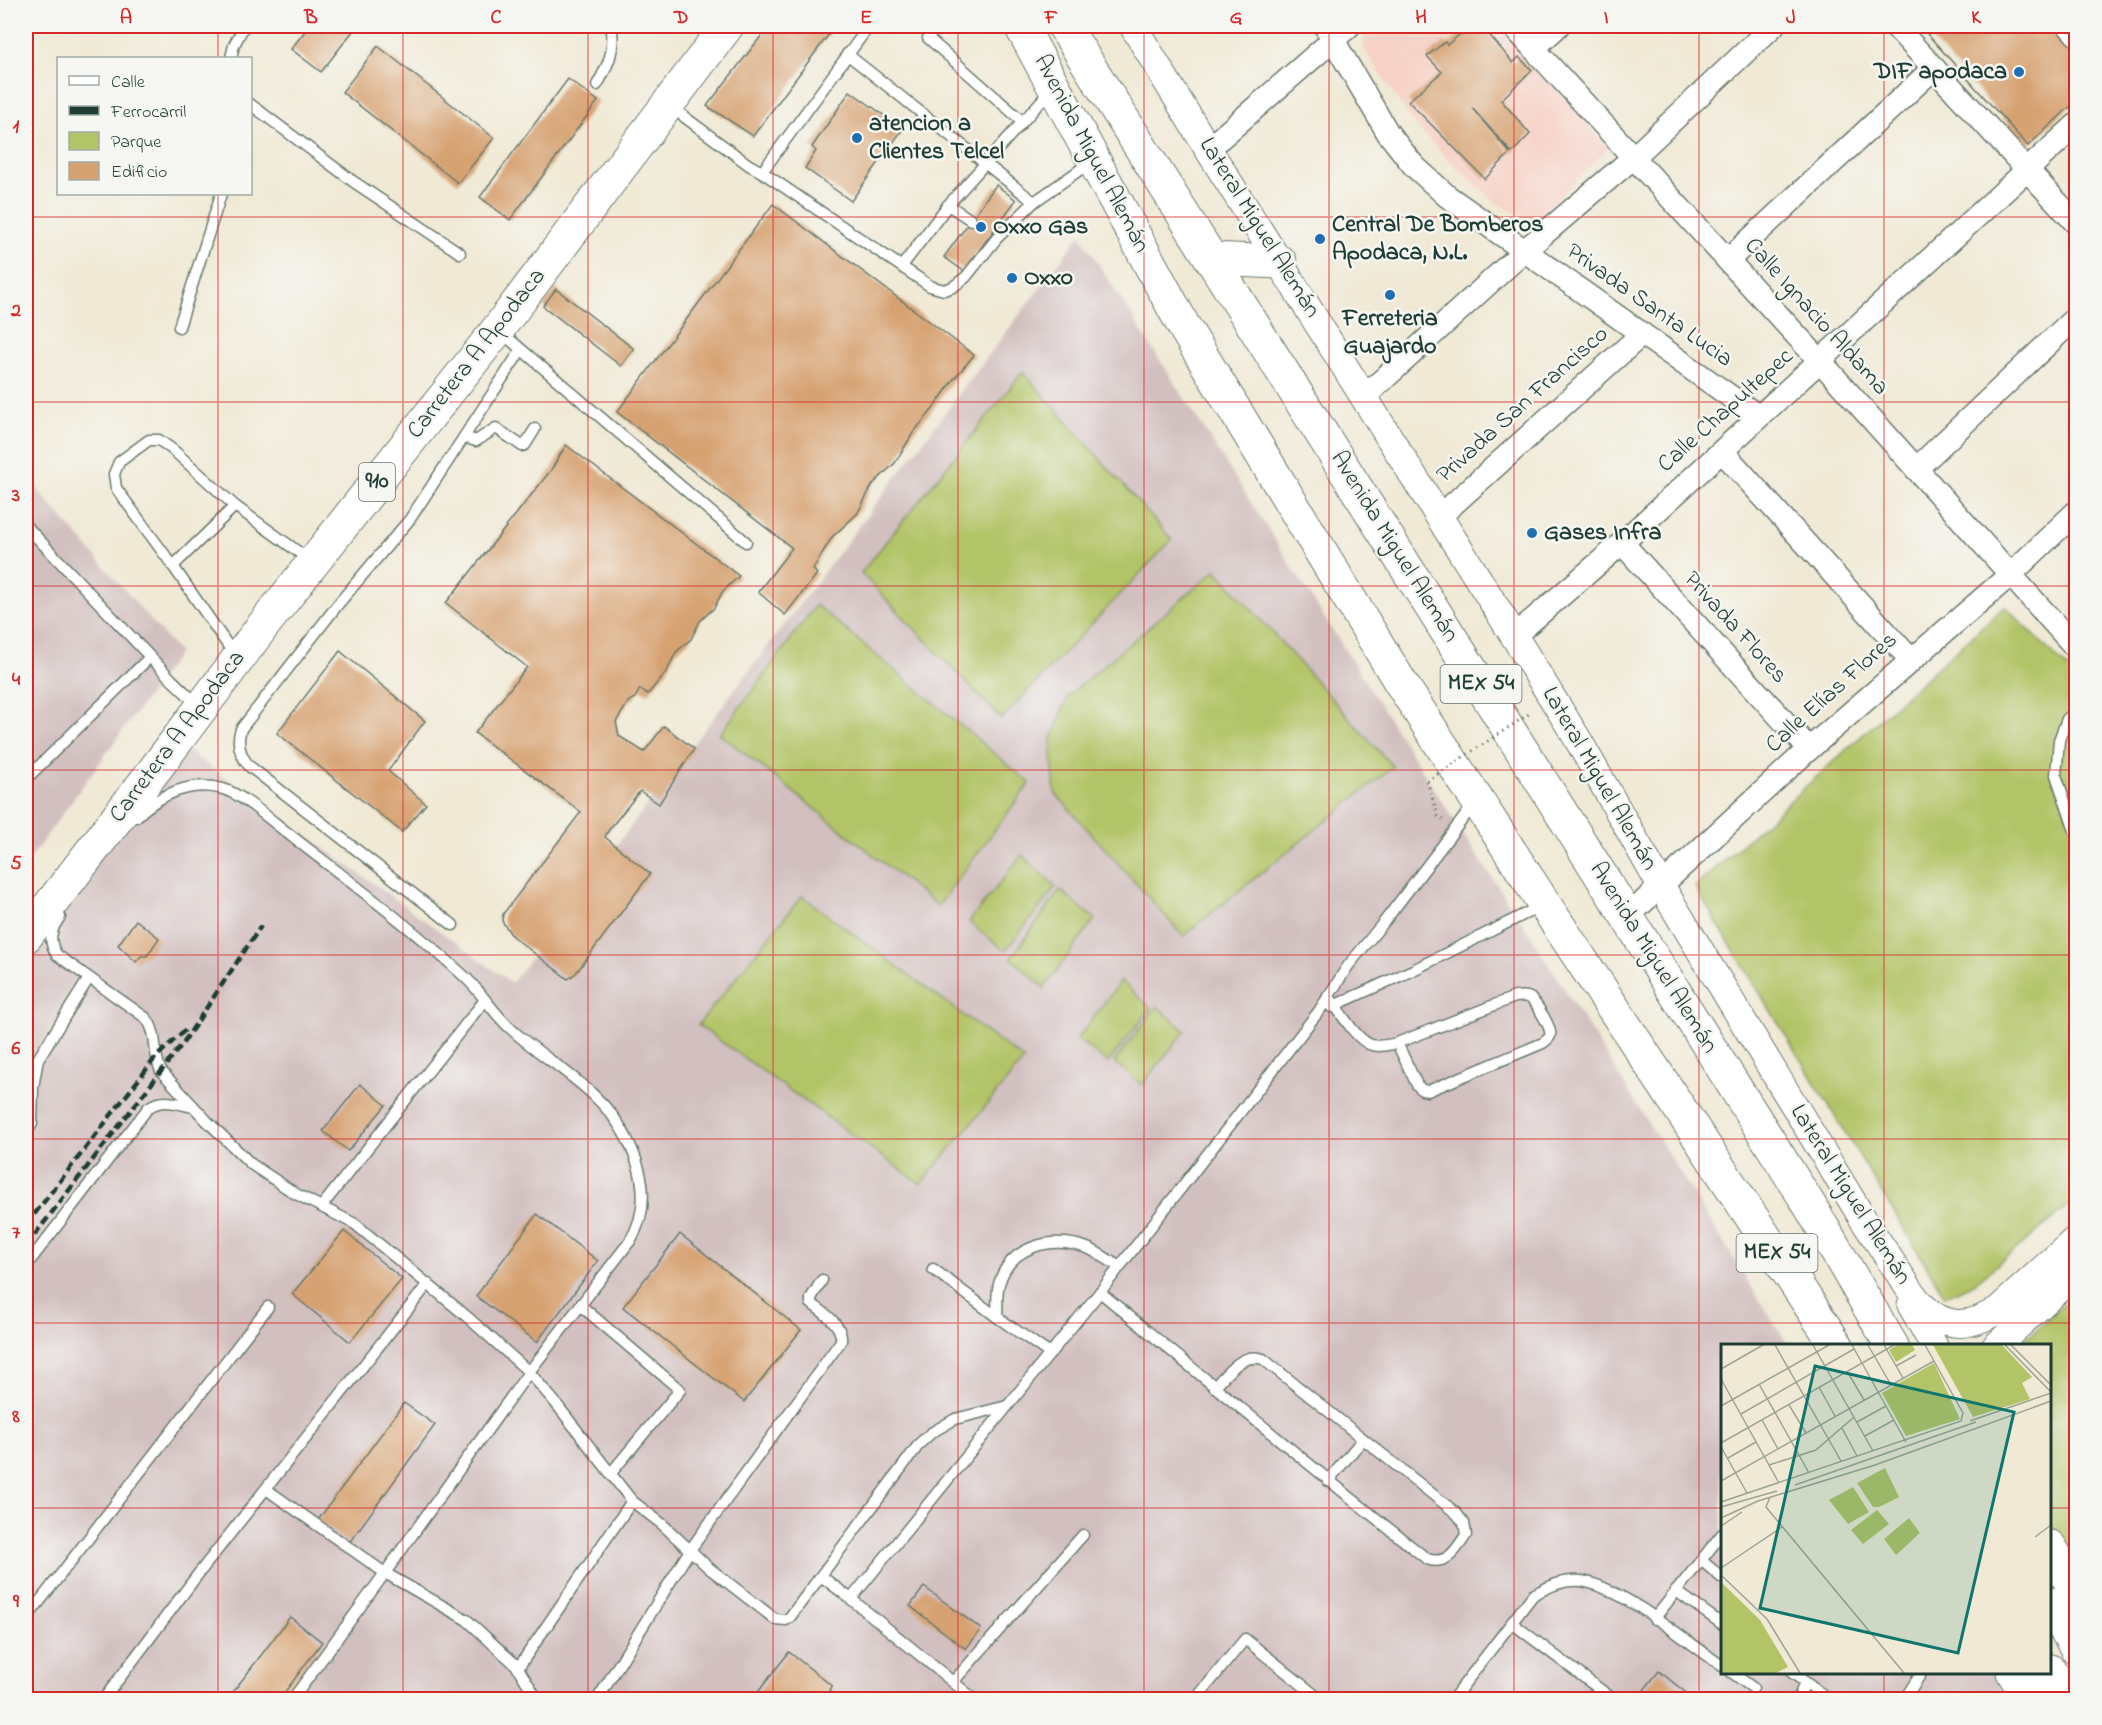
<svg xmlns="http://www.w3.org/2000/svg" width="2102" height="1725" font-family="'Indie Flower',sans-serif">
	<style>
		.built { fill: #f7d1c6 }
		.industrial { fill: #d2bfbf }
		.green { fill: #b3c468; stroke: #69804e; stroke-width: 1.5 }
		.building { fill: #d7a272 }
		.lines { fill: none; stroke-linecap: round; stroke-linejoin: round }
		.service-casing { stroke: #68796c; stroke-width: 13 }
		.minor-casing { stroke: #68796c; stroke-width: 25 }
		.tertiary-casing { stroke: #68796c; stroke-width: 29 }
		.primary-casing { stroke: #68796c; stroke-width: 35 }
		.trunk-casing { stroke: #68796c; stroke-width: 35 }
		.path { stroke: #68796c; stroke-width: 3; stroke-dasharray: 1.5 4.5; stroke-linecap: butt }
		.service { stroke: #fff; stroke-width: 10 }
		.minor { stroke: #fff; stroke-width: 22 }
		.tertiary { stroke: #fff; stroke-width: 27 }
		.primary { stroke: #fff; stroke-width: 33 }
		.trunk { stroke: #fff; stroke-width: 33 }
		.rail { stroke: #1f3d34; stroke-width: 4.5; stroke-dasharray: 9 4.5; stroke-linecap: butt }
		.path-bridge { stroke: #68796c; stroke-width: 3; stroke-dasharray: 1.5 4.5; stroke-linecap: butt }
		.grid { fill: none; stroke: #d62828; stroke-width: 1.5; stroke-opacity: 0.55 }
		.poi-dot { fill: #1f6fb2; stroke: #f6f6f2; stroke-width: 2 }
		.labels { text-anchor: middle; dominant-baseline: central; stroke-width: 5; stroke-linejoin: round; paint-order: stroke }
		.shield { fill: #f6f6f2; stroke: #60746d; stroke-width: 1.5 }
		.shield-label { font-size: 22px; font-weight: bold; fill: #1f3d34 }
		.poi-label { font-size: 24px; font-weight: bold; fill: #1f3d34; stroke: #f6f6f2; text-anchor: start }
		.street-label { font-size: 24px; fill: #1f3d34; stroke: #f6f6f2 }
		.inset-road { fill: none; stroke: #9ca495; stroke-width: 1.5 }
		.view { fill: #0f766e; fill-opacity: 0.15; stroke: #0f766e; stroke-width: 3 }
		.inset-edge { fill: none; stroke: #1f3d34; stroke-width: 3 }
		.neatline { fill: none; stroke: #d62828; stroke-width: 2 }
		.grid-label { font-size: 20px; text-anchor: middle; font-weight: bold; fill: #d62828 }
	</style>
	<rect width="100%" height="100%" fill="#f6f6f2"/>
	<filter id="ink" filterUnits="userSpaceOnUse"><feTurbulence type="fractalNoise" baseFrequency=".0167" numOctaves="2"/><feDisplacementMap in="SourceGraphic" scale="12" xChannelSelector="R" yChannelSelector="G"/><feConvolveMatrix kernelMatrix="1 2 1 2 8 2 1 2 1" color-interpolation-filters="sRGB"/></filter>
	<filter id="wash" filterUnits="userSpaceOnUse"><feTurbulence type="fractalNoise" baseFrequency=".008" numOctaves="4" result="noise"/><feDisplacementMap in="SourceGraphic" scale="24" xChannelSelector="R" yChannelSelector="G"/><feGaussianBlur stdDeviation="1.35" result="paint"/><feColorMatrix in="noise" values="0 0 0 0 0 0 0 0 0 0 0 0 0 0 0 0 0 1.4 0 .05"/><feComposite in="paint" operator="in"/></filter>
	<g filter="url(#wash)">
		<rect width="100%" height="100%" fill="#f0e9d5"/>
		<polygon class="built" points="1374,26 1501,26 1608,148 1533,224 1494,201 1453,164 1415,125 1363,48 1364,34"/>
		<g class="industrial">
			<polygon points="1080,235 1462,833 1524,925 1788,1345 1722,1346 1722,1672 1992,1673 2009,1699 26,1699 26,949 180,745 512,983"/>
			<polygon points="26,476 179,653 26,864"/>
		</g>
		<g class="green">
			<polygon points="1023,372 1172,540 1001,719 861,573"/>
			<polygon points="1216,570 1393,767 1183,936 1055,793 1051,741 1068,696"/>
			<polygon points="816,605 1030,783 938,906 720,734"/>
			<polygon points="2005,606 2076,677 2076,1200 1976,1282 1945,1296 1695,887"/>
			<polygon points="1022,855 1056,887 1005,951 969,922"/>
			<polygon points="1060,890 1095,919 1044,988 1011,958"/>
			<polygon points="802,896 1024,1060 921,1184 698,1025"/>
			<polygon points="1121,981 1151,1008 1108,1063 1077,1039"/>
			<polygon points="1157,1006 1185,1031 1142,1085 1114,1062"/>
			<polygon points="2076,1294 2076,1567 2050,1523 2050,1346 2017,1346"/>
		</g>
		<g id="blocks">
			<g class="building">
				<polygon points="309,26 357,26 321,72 291,49"/>
				<polygon points="769,26 835,26 753,136 707,106"/>
				<polygon points="1470,26 1482,26 1513,63 1519,57 1532,70 1501,100 1530,134 1512,153 1472,108 1510,153 1485,179 1408,101 1442,72 1427,56 1445,42 1447,45"/>
				<polygon points="1920,26 2060,26 2076,43 2076,101 2028,146"/>
				<polygon points="378,46 494,138 458,183 342,92"/>
				<polygon points="568,79 598,101 510,220 480,197"/>
				<polygon points="850,91 903,129 851,201 805,168 816,151 812,147"/>
				<polygon points="996,185 1016,200 964,271 944,257"/>
				<polygon points="773,204 974,355 953,380 933,409 913,433 895,463 873,484 857,514 832,537 813,569 817,574 785,615 758,592 792,548 617,412"/>
				<polygon points="556,289 634,349 621,366 543,306"/>
				<polygon points="566,445 739,576 723,591 714,608 700,621 691,639 676,652 667,671 648,694 640,689 635,698 629,701 616,722 619,736 644,752 664,726 694,749 659,804 640,791 608,831 605,837 650,874 576,973 568,979 512,936 502,921 503,914 581,812 475,733 527,667 446,603 551,470"/>
				<polygon points="340,651 425,721 388,771 426,804 402,832 277,733"/>
				<polygon points="136,920 159,938 147,956 141,956 136,962 118,945"/>
				<polygon points="360,1084 386,1105 348,1151 323,1131"/>
				<polygon points="537,1214 598,1261 537,1342 476,1296"/>
				<polygon points="344,1231 402,1279 350,1342 292,1294"/>
				<polygon points="680,1234 801,1330 744,1402 623,1307"/>
				<polygon points="404,1403 435,1425 349,1543 318,1520"/>
				<polygon points="924,1587 981,1629 966,1649 910,1606"/>
				<polygon points="290,1617 322,1642 279,1700 227,1700"/>
				<polygon points="789,1652 832,1686 829,1690 840,1700 752,1700"/>
				<polygon points="1659,1671 1695,1700 1636,1700"/>
			</g>
		</g>
	</g>
	<g filter="url(#ink)">
		<use href="#blocks" fill-opacity="0" stroke="#68796c" stroke-width="1.5"/>
		<g class="lines">
			<defs>
				<g id="service">
					<polyline points="928,38 1022,121"/>
					<polyline points="231,58 234,45 244,26"/>
					<path d="M597,85C608,66 616,48 611,26"/>
					<polyline points="250,104 354,182 460,253"/>
					<polyline points="671,107 749,165 762,172 930,286 944,290 953,287 966,277 997,238 1034,202 847,54"/>
					<polyline points="762,172 869,26"/>
					<polyline points="1034,202 1091,162"/>
					<polyline points="948,205 971,220"/>
					<polyline points="902,266 948,205 1051,90"/>
					<polyline points="179,327 221,194"/>
					<polyline points="501,332 746,542"/>
					<polyline points="464,437 476,441 496,428 522,446 525,445 535,429"/>
					<polyline points="26,526 172,680 192,699"/>
					<polyline points="173,566 235,506"/>
					<polyline points="231,650 173,566 116,488 114,474 119,462 149,440 159,440 173,450 235,506 304,556"/>
					<polyline points="2076,711 2067,719 2059,740 2056,775 2076,834"/>
					<polyline points="26,779 150,657"/>
					<path d="M136,817C158,795 191,780 223,789C242,794 273,822 290,835C348,880 408,925 463,975C481,991 493,1013 511,1029C549,1064 602,1089 626,1137C644,1171 651,1207 630,1241L529,1372L385,1573L292,1700"/>
					<path d="M60,917C50,930 48,941 57,955L146,1018C159,1034 152,1053 161,1071L207,1121L251,1164L296,1194L355,1224L465,1315L529,1372L554,1401L632,1501L662,1524L709,1568L775,1619L786,1620L790,1617L920,1443L931,1433L955,1419L1007,1406"/>
					<path d="M453,925L249,766C240,755 236,743 241,729L339,603L410,519L521,350"/>
					<path d="M1328,996C1338,1008 1354,1037 1369,1044C1377,1048 1388,1045 1397,1043L1515,997C1520,997 1525,995 1530,998C1536,1003 1553,1029 1550,1036C1549,1039 1545,1041 1543,1043L1428,1091L1422,1090L1417,1085L1397,1043"/>
					<polyline points="1331,1007 1413,970 1541,906"/>
					<polyline points="26,1133 32,1124 33,1087 38,1059 89,978"/>
					<polyline points="322,1206 484,1001"/>
					<path d="M26,1266L148,1108C162,1097 178,1104 194,1107"/>
					<polyline points="933,1269 997,1317"/>
					<path d="M1100,1292C1209,1382 1317,1472 1427,1559C1447,1566 1456,1550 1466,1535L1464,1523L1456,1513L1263,1359C1242,1352 1228,1373 1214,1387"/>
					<polyline points="580,1305 680,1390 611,1473"/>
					<path d="M1050,1354L997,1317C998,1307 996,1294 999,1284C1010,1245 1052,1236 1087,1248C1098,1252 1109,1261 1120,1267"/>
					<polyline points="1328,1481 1363,1439"/>
					<polyline points="266,1489 385,1573 467,1620 516,1665 538,1700"/>
					<polyline points="1701,1560 1722,1578"/>
					<polyline points="821,1576 851,1599"/>
					<polyline points="1676,1591 1722,1624"/>
					<polyline points="26,1619 268,1307"/>
					<polyline points="1654,1619 1722,1534"/>
					<polyline points="1512,1623 1614,1700"/>
					<polyline points="518,1668 632,1501"/>
					<polyline points="1731,1672 1753,1688"/>
					<polyline points="1791,1672 1830,1700"/>
					<polyline points="953,1682 1083,1535"/>
					<polyline points="103,1700 199,1573 428,1284"/>
					<path d="M597,1700L690,1550L841,1341C843,1324 823,1313 811,1303V1298L822,1280"/>
					<polyline points="975,1700 851,1599 1100,1292 1319,1011 1348,966 1384,922 1475,803"/>
					<polyline points="1195,1700 1245,1639 1321,1700"/>
					<path d="M1452,1700L1533,1595C1548,1587 1563,1579 1581,1581C1620,1586 1689,1643 1722,1666"/>
					<polyline points="1798,1700 1805,1682"/>
					<polyline points="1904,1700 1922,1672"/>
				</g>
				<g id="minor">
					<polyline points="1325,26 1388,133 1414,166 1447,196 1758,416"/>
					<polyline points="1513,26 1821,362 2076,648"/>
					<polyline points="1895,26 2076,223"/>
					<polyline points="2069,26 2076,34"/>
					<polyline points="1534,48 1558,26"/>
					<polyline points="1208,149 1349,26"/>
					<polyline points="1728,260 1934,68"/>
					<polyline points="1365,396 1524,251 1634,157 1773,26"/>
					<polyline points="1722,451 1911,660"/>
					<polyline points="1916,469 2076,317"/>
					<polyline points="1439,517 1642,334"/>
					<polyline points="1622,543 1809,749"/>
					<polyline points="1514,636 1622,543 2076,125"/>
					<polyline points="1627,917 1809,749 2010,575 2076,512"/>
				</g>
				<g id="tertiary">
					<path d="M1133,26L1208,149L1514,636L1577,738L1661,886L1863,1219L1916,1299C1941,1328 1966,1331 1999,1309L2076,1239"/>
					<polyline points="1911,1305 1934,1346"/>
					<polyline points="1996,1346 2076,1273"/>
				</g>
				<polyline id="primary" points="26,936 159,764 262,627 498,329 727,26"/>
				<g id="trunk">
					<polyline points="1021,26 1183,325 1399,680 1545,905 1837,1346"/>
					<polyline points="1064,26 1810,1206 1892,1346"/>
					<polyline points="1211,259 1280,262"/>
					<polyline points="2050,1547 2076,1591"/>
					<polyline points="2050,1604 2076,1647"/>
					<polyline points="2050,1671 2068,1700"/>
					<polyline points="2013,1672 2030,1700"/>
				</g>
			</defs>
			<use href="#service" class="service-casing"/>
			<use href="#minor" class="minor-casing"/>
			<use href="#tertiary" class="tertiary-casing"/>
			<use href="#primary" class="primary-casing"/>
			<use href="#trunk" class="trunk-casing"/>
			<g class="path">
				<polyline points="1427,781 1438,816 1443,820"/>
				<polyline points="2050,1503 2050,1504"/>
			</g>
			<use href="#service" class="service"/>
			<use href="#minor" class="minor"/>
			<use href="#tertiary" class="tertiary"/>
			<use href="#primary" class="primary"/>
			<use href="#trunk" class="trunk"/>
			<g class="rail">
				<polyline points="26,1225 156,1057 186,1029"/>
				<polyline points="26,1246 183,1043 261,926"/>
			</g>
			<polyline class="path-bridge" points="1427,781 1532,712"/>
		</g>
	</g>
	<path class="grid" d="M218,26V58M403,26V1700M588,26V1700M773,26V1700M958,26V1700M1144,26V1700M1329,26V1700M1514,26V1700M1699,26V1700M1884,26V1346M218,194V1700M26,217H2076M26,402H2076M26,586H2076M26,770H2076M26,955H2076M26,1139H2076M26,1323H2076M26,1508H1722M2050,1508H2076M1884,1672V1700"/>
	<g class="poi-dot">
		<circle cx="2019" cy="72" r="6"/>
		<circle cx="857" cy="138" r="6"/>
		<circle cx="981" cy="227" r="6"/>
		<circle cx="1320" cy="239" r="6"/>
		<circle cx="1012" cy="278" r="6"/>
		<circle cx="1390" cy="295" r="6"/>
		<circle cx="1532" cy="533" r="6"/>
	</g>
	<g class="labels">
		<g class="shield">
			<rect x="359" y="463" width="36" height="38" rx="4.5"/>
			<rect x="1440.5" y="665" width="81" height="38" rx="4.5"/>
			<rect x="1736.5" y="1234" width="81" height="38" rx="4.5"/>
		</g>
		<g class="shield-label">
			<text x="377" y="482">910</text>
			<text x="1481" y="684">MEX 54</text>
			<text x="1777" y="1253">MEX 54</text>
		</g>
		<g class="poi-label">
			<text x="2007" y="72" text-anchor="end">DIF apodaca</text>
			<text x="869" y="124">atencion a<tspan x="869" dy="28">Clientes Telcel</tspan></text>
			<text x="1332" y="225">Central De Bomberos<tspan x="1332" dy="28">Apodaca, N.L.</tspan></text>
			<text x="993" y="227">Oxxo Gas</text>
			<text x="1024" y="278">Oxxo</text>
			<text x="1390" y="319" text-anchor="middle">Ferreteria<tspan x="1390" dy="28">Guajardo</tspan></text>
			<text x="1544" y="533">Gases Infra</text>
		</g>
		<g class="street-label">
			<text transform="translate(1091 154) rotate(62)">Avenida Miguel Alemán</text>
			<text transform="translate(1259 228) rotate(58)">Lateral Miguel Alemán</text>
			<text transform="translate(1649 306) rotate(35)">Privada Santa Lucia</text>
			<text transform="translate(1816 317) rotate(48)">Calle Ignacio Aldama</text>
			<text transform="translate(477 354) rotate(-52)">Carretera A Apodaca</text>
			<text transform="translate(1523 405) rotate(-42)">Privada San Francisco</text>
			<text transform="translate(1726 411) rotate(-42)">Calle Chapultepec</text>
			<text transform="translate(1394 547) rotate(58)">Avenida Miguel Alemán</text>
			<text transform="translate(1735 628) rotate(48)">Privada Flores</text>
			<text transform="translate(1832 693) rotate(-42)">Calle Elías Flores</text>
			<text transform="translate(178 737) rotate(-53)">Carretera A Apodaca</text>
			<text transform="translate(1599 779) rotate(60)">Lateral Miguel Alemán</text>
			<text transform="translate(1653 958) rotate(58)">Avenida Miguel Alemán</text>
			<text transform="translate(1850 1195) rotate(58)">Lateral Miguel Alemán</text>
		</g>
	</g>
	<g transform="translate(1721 1344)">
		<rect width="330" height="330" fill="#f0e9d5"/>
		<path d="M176,1H191L194,6L175,18L168,6ZM212,1H281L311,33L301,39L309,55L252,73ZM213,19L239,75L185,92L161,49ZM164,124L178,153L158,163H152L136,139ZM132,143L148,168L127,180L108,156ZM156,166L168,180L142,200L130,186ZM188,174L199,189L175,211L163,195ZM0,238L39,276L67,323L55,329H0Z" fill="#b3c468"/>
		<path class="inset-road" d="M54,1L120,117M92,1L152,107M131,1L185,98M147,1L170,41M163,1L182,34M284,1L330,48M290,1L330,41M175,22L195,11M0,25L42,1M126,27L143,56M0,35L58,139M38,40L88,129M98,43L114,72M68,61L85,89M0,62L108,1M20,70L133,5M41,76L57,105M249,77L330,49M136,78L165,62M121,84L136,112M144,92L173,76M0,99L173,1M0,103L26,149M7,114L35,98M48,121L95,106L133,73M0,137L213,17M74,141L255,78M49,153L45,163L183,329M0,158L240,77L242,69L204,1M0,163L56,147M0,174L37,157L154,121L330,57M0,182L21,168M314,193L330,181M0,224L61,183M0,231L46,275L79,329"/>
		<path class="view" d="M94,22L293,68L237,309L39,264Z"/>
		<rect width="330" height="330" class="inset-edge"/>
	</g>
	<rect width="2102" height="1725" fill="none" stroke="#f6f6f2" stroke-width="66"/>
	<rect x="57" y="57" width="195" height="138" fill="#f6f6f2" stroke="#a0aca6" stroke-width="1.5"/>
	<rect x="69" y="76" width="30" height="9" fill="#ffffff" stroke="#a0aca6" stroke-width="1.5"/>
	<text x="111" y="87" font-size="18" fill="#1f3d34">Calle</text>
	<rect x="69" y="106" width="30" height="9" fill="#1f3d34" stroke="#a0aca6" stroke-width="1.5"/>
	<text x="111" y="117" font-size="18" fill="#1f3d34">Ferrocarril</text>
	<rect x="69" y="132" width="30" height="18" fill="#b3c468" stroke="#a0aca6" stroke-width="1.5"/>
	<text x="111" y="147" font-size="18" fill="#1f3d34">Parque</text>
	<rect x="69" y="162" width="30" height="18" fill="#d7a272" stroke="#a0aca6" stroke-width="1.5"/>
	<text x="111" y="177" font-size="18" fill="#1f3d34">Edificio</text>
	<rect x="33" y="33" width="2036" height="1659" class="neatline"/>
	<g class="grid-label">
		<text x="126" y="23">A</text>
		<text x="311" y="23">B</text>
		<text x="496" y="23">C</text>
		<text x="681" y="23">D</text>
		<text x="866" y="23">E</text>
		<text x="1051" y="23">F</text>
		<text x="1236" y="23">G</text>
		<text x="1421" y="23">H</text>
		<text x="1606" y="23">I</text>
		<text x="1791" y="23">J</text>
		<text x="1976" y="23">K</text>
		<text x="16" y="132">1</text>
		<text x="16" y="316">2</text>
		<text x="16" y="501">3</text>
		<text x="16" y="685">4</text>
		<text x="16" y="869">5</text>
		<text x="16" y="1054">6</text>
		<text x="16" y="1238">7</text>
		<text x="16" y="1422">8</text>
		<text x="16" y="1607">9</text>
	</g>
</svg>
